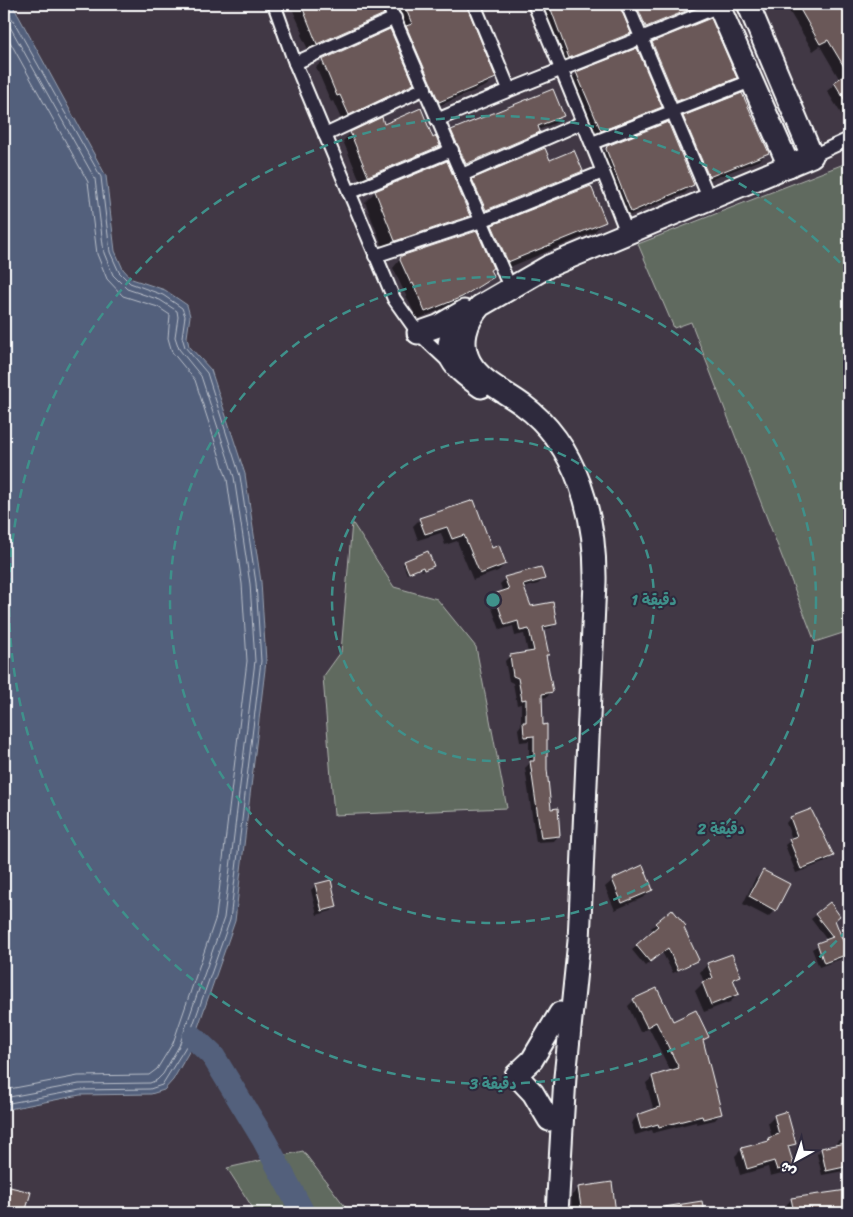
<svg xmlns="http://www.w3.org/2000/svg" width="853" height="1217" font-family="Sriracha,'Playpen Sans Arabic',sans-serif">
	<style>
		.green { fill: #606a5f; stroke: #b0b4af }
		.water { fill: #52607b; stroke: #97a0b0 }
		.shadow { fill: #0007; fill-rule: evenodd }
		.lines { fill: none; stroke-linecap: round; stroke-linejoin: round }
		.shore { stroke: #babfca; stroke-width: 1 }
		.river { stroke: #52607b; stroke-width: 24 }
		.building { fill: #6a5958; stroke: #fff }
		.street-casing { stroke: #fff; stroke-width: 16 }
		.primary-casing { stroke: #fff; stroke-width: 25 }
		.street { stroke: #2f2a3d; stroke-width: 12 }
		.primary { stroke: #2f2a3d; stroke-width: 21 }
		.ring { fill: none; stroke: #3f918b; stroke-width: 2.5; stroke-dasharray: 9 6 }
		.centre { fill: #3f918b; stroke: #2f2a3d; stroke-width: 2.5 }
		.ring-label { font-size: 15px; text-anchor: middle; font-weight: bold; fill: #3f918b; stroke: #2f2a3d; stroke-width: 4; stroke-linejoin: round; paint-order: stroke }
	</style>
	<rect width="100%" height="100%" fill="#413845"/>
	<filter id="ink" filterUnits="userSpaceOnUse"><feTurbulence type="fractalNoise" baseFrequency=".02" numOctaves="2"/><feDisplacementMap in="SourceGraphic" scale="10" xChannelSelector="R" yChannelSelector="G"/><feConvolveMatrix kernelMatrix="1 2 1 2 8 2 1 2 1" color-interpolation-filters="sRGB"/></filter>
	<g filter="url(#ink)">
		<g class="green">
			<polygon points="849,162 849,631 815,642 691,322 674,328 638,244"/>
			<polygon points="352,522 394,587 437,599 476,647 507,808 334,815 323,677 341,652"/>
			<polygon points="303,1151 350,1213 256,1213 227,1168"/>
		</g>
		<polygon class="water" points="4,4 12,4 106,176 115,251 123,269 132,279 165,290 187,305 190,316 187,337 189,346 211,370 245,474 261,582 266,661 235,921 190,1050 173,1080 164,1090 151,1094 80,1095 4,1110"/>
		<g class="shadow">
			<polygon points="290,4 382,4 379,4 382,14 374,22 309,51 301,35 303,33"/>
			<polygon points="393,4 466,4 465,7 494,78 486,86 431,109"/>
			<polygon points="541,4 618,4 629,33 622,40 562,64 540,6"/>
			<polygon points="621,4 703,4 697,10 638,34"/>
			<polygon points="785,4 849,4 849,118 845,120 827,91 840,80 820,46 813,51"/>
			<polygon points="653,43 735,78 728,85 669,108 645,51"/>
			<polygon points="636,50 660,107 653,114 593,138 569,81 576,74"/>
			<polygon points="323,61 412,84 406,91 342,121 333,101 331,102 316,67"/>
			<polygon points="562,115 555,123 538,130 531,139 458,171 444,139 452,131"/>
			<polygon points="684,117 767,153 760,160 702,183 677,124"/>
			<polygon points="381,119 384,125 439,146 431,153 361,183 343,141 351,133"/>
			<polygon points="608,147 692,185 685,193 623,218 600,155"/>
			<polygon points="549,162 582,171 574,178 478,217 466,188 473,180"/>
			<polygon points="446,163 469,216 459,226 384,250 365,202 375,192"/>
			<polygon points="604,221 594,232 498,272 483,237 493,226"/>
			<polygon points="402,257 489,270 492,277 484,284 452,305 417,319 393,268"/>
			<polygon points="474,502 491,550 505,564 498,571 473,580 457,541 445,545 441,533 418,540 413,526 420,519"/>
			<polygon points="405,562 432,566 422,571 421,568 407,574 403,564"/>
			<polygon points="505,579 543,579 538,584 523,588 530,608 556,623 551,628 542,630 547,654 545,657 552,691 547,697 541,698 550,810 559,835 554,841 536,842 525,768 529,764 529,741 520,742 518,729 521,725 521,704 517,705 513,683 509,681 505,661 510,656 528,653 524,634 515,636 513,626 500,630 489,600 495,595 503,592 500,584"/>
			<polygon points="811,810 832,856 828,861 796,873 785,845 792,839 786,823 790,818"/>
			<polygon points="763,872 775,910 768,917 743,904 755,879"/>
			<polygon points="613,880 652,890 644,897 615,910 605,887"/>
			<polygon points="316,885 336,906 331,911 317,915 311,890"/>
			<polygon points="816,915 833,921 846,954 841,959 819,967 812,949 827,940 811,919"/>
			<polygon points="656,924 683,928 697,960 692,964 673,973 662,952 645,966 632,950 654,932 651,928"/>
			<polygon points="708,964 739,976 733,982 738,994 730,1002 704,1012 695,991 704,982 700,972"/>
			<polygon points="634,1000 673,1022 708,1036 702,1042 721,1113 715,1120 697,1124 696,1122 653,1133 652,1130 635,1135 631,1123 638,1116 654,1111 646,1083 653,1077 671,1072 649,1028 640,1032 628,1006"/>
			<path d="M775,1116L795,1143L788,1150L792,1165L786,1172L770,1176L768,1167L740,1175L735,1156L742,1149L763,1144L772,1138L768,1123ZM774,1119H776L782,1140L780,1141Z"/>
			<polygon points="849,1135 849,1170 822,1175 817,1154 822,1149 837,1146 836,1143 841,1138"/>
			<polygon points="610,1184 614,1213 573,1213 571,1196 579,1188"/>
			<polygon points="4,1186 29,1193 24,1213 4,1213"/>
			<polygon points="846,1191 849,1213 788,1213 787,1204 792,1199"/>
			<polygon points="701,1202 703,1213 637,1213"/>
		</g>
		<g class="lines">
			<g class="shore">
				<polyline points="4,16 95,179 104,253 113,275 127,289 160,300 177,311 178,317 175,337 179,349 201,376 234,477 250,584 255,661 224,918 179,1046 163,1074 157,1080 150,1083 79,1084 4,1098"/>
				<polyline points="4,31 88,182 97,254 107,279 123,296 158,307 170,315 168,338 172,352 195,380 227,479 242,584 247,661 216,917 173,1043 157,1069 149,1075 78,1076 4,1090"/>
				<polyline points="4,1104 80,1090 150,1089 162,1085 185,1048 230,920 261,661 256,583 240,476 207,373 185,347 182,337 185,316 182,308 163,295 130,283 119,272 110,252 101,177 9,13 7,4"/>
			</g>
			<polyline class="river" points="194,1038 213,1056 264,1140 303,1213"/>
		</g>
		<g class="building">
			<polygon points="301,4 380,4 384,14 317,44"/>
			<polygon points="404,4 466,4 496,78 439,102 406,26 412,24"/>
			<polygon points="549,4 619,4 631,33 569,58"/>
			<polygon points="636,4 703,4 646,27"/>
			<polygon points="797,4 849,4 849,75 828,40 820,44"/>
			<polygon points="711,18 737,78 677,101 652,42"/>
			<polygon points="390,29 414,84 349,115 340,95 337,96 322,60"/>
			<polygon points="637,48 662,107 601,131 576,72"/>
			<polygon points="845,75 849,82 849,107 834,82"/>
			<polygon points="553,89 564,116 538,126 540,132 466,164 451,130"/>
			<polygon points="742,93 769,153 709,177 683,116"/>
			<polygon points="421,108 433,138 436,136 440,146 368,176 350,132 382,117 384,124"/>
			<polygon points="668,122 694,185 631,212 606,149 607,146"/>
			<polygon points="545,148 550,160 574,150 583,171 486,210 472,179"/>
			<polygon points="447,161 470,216 395,241 375,191"/>
			<polygon points="591,186 606,222 508,262 492,225"/>
			<polygon points="477,231 493,268 490,270 494,277 462,297 425,312 413,283 411,284 400,260 401,256"/>
			<polygon points="474,500 492,548 499,545 506,564 480,574 464,535 452,539 447,527 425,534 419,518"/>
			<polygon points="428,551 434,566 424,570 423,567 409,573 404,561"/>
			<polygon points="541,567 545,579 523,585 531,606 553,602 557,624 543,627 549,655 546,655 553,692 542,694 543,725 547,724 547,769 551,809 558,808 560,836 541,838 530,761 534,761 534,736 524,737 523,722 526,722 526,699 522,700 518,678 513,676 510,655 534,651 529,629 520,631 518,621 505,625 494,594 509,589 504,577"/>
			<polygon points="811,809 834,856 801,869 789,839 797,836 790,817"/>
			<polygon points="643,865 653,890 622,903 612,879"/>
			<polygon points="763,870 790,884 776,911 749,896"/>
			<polygon points="331,880 337,907 322,911 315,884"/>
			<polygon points="830,902 840,916 835,920 848,954 824,963 817,943 833,937 815,914"/>
			<polygon points="672,909 686,926 684,928 699,960 678,970 668,948 650,962 636,945 658,926 655,923"/>
			<polygon points="732,954 741,976 733,979 739,994 711,1005 702,982 713,978 707,963"/>
			<polygon points="657,988 673,1021 696,1010 709,1037 703,1040 722,1114 703,1119 702,1116 659,1127 658,1124 641,1129 637,1115 660,1107 652,1076 679,1068 656,1022 647,1027 633,999"/>
			<polygon points="787,1111 796,1144 788,1146 794,1166 777,1170 774,1161 747,1169 741,1148 769,1141 768,1138 779,1134 774,1115"/>
			<polygon points="849,1142 849,1166 826,1171 821,1148"/>
			<polygon points="612,1182 616,1213 582,1213 578,1187"/>
			<polygon points="10,1187 31,1192 25,1213 4,1208"/>
			<polygon points="847,1190 849,1213 794,1213 791,1198"/>
			<polygon points="702,1201 704,1213 665,1213 664,1207"/>
		</g>
		<g class="lines">
			<defs>
				<g id="street">
					<polyline points="274,4 295,63 394,299 418,333 452,365"/>
					<polyline points="388,4 506,278"/>
					<polyline points="474,4 509,89"/>
					<path d="M534,4C566,80 597,156 627,233"/>
					<polyline points="627,4 709,198"/>
					<polyline points="295,63 395,18"/>
					<path d="M437,120C530,80 625,46 719,6"/>
					<polyline points="325,135 425,88"/>
					<polyline points="592,143 751,81"/>
					<polyline points="812,156 849,139"/>
					<polyline points="462,175 581,123"/>
					<polyline points="349,193 452,150"/>
					<polyline points="375,256 481,221 603,172"/>
				</g>
				<g id="primary">
					<polyline points="718,4 789,166"/>
					<path d="M462,315C438,352 448,364 481,387"/>
					<polyline points="418,333 438,326 464,311"/>
					<polyline points="549,1120 533,1093 516,1075 532,1060 560,1013"/>
					<path d="M557,1213L565,1077L579,941L595,582C596,518 578,445 523,405C506,392 481,382 470,362C460,343 466,322 480,306L549,266L812,156L748,4"/>
				</g>
			</defs>
			<use href="#street" class="street-casing"/>
			<use href="#primary" class="primary-casing"/>
			<use href="#street" class="street"/>
			<use href="#primary" class="primary"/>
		</g>
	</g>
	<g class="ring">
		<circle cx="493" cy="600" r="161"/>
		<circle cx="493" cy="600" r="323"/>
		<path d="M847 930A484 484 0 1 1 847 270"/>
	</g>
	<circle cx="493" cy="600" r="8" class="centre"/>
	<g class="ring-label">
		<text x="654" y="605">1 دقيقة</text>
		<text x="721" y="834">2 دقيقة</text>
		<text x="493" y="1089">3 دقيقة</text>
	</g>
	<rect width="853" height="1217" fill="none" stroke="#2f2a3d" stroke-width="20"/>
	<rect x="10" y="10" width="833" height="1197" fill="none" stroke="#fff" stroke-width="2" filter="url(#ink)"/>
	<g transform="translate(796 1160) rotate(220)" stroke="#2f2a3d" stroke-width="4" paint-order="stroke">
	<path d="M0-4L9 19L0 12L-9 19Z" fill="#ffffff"/>
	<text y="-8" font-size="14" font-weight="bold" text-anchor="middle" fill="#ffffff">ش</text>
	</g>
</svg>
